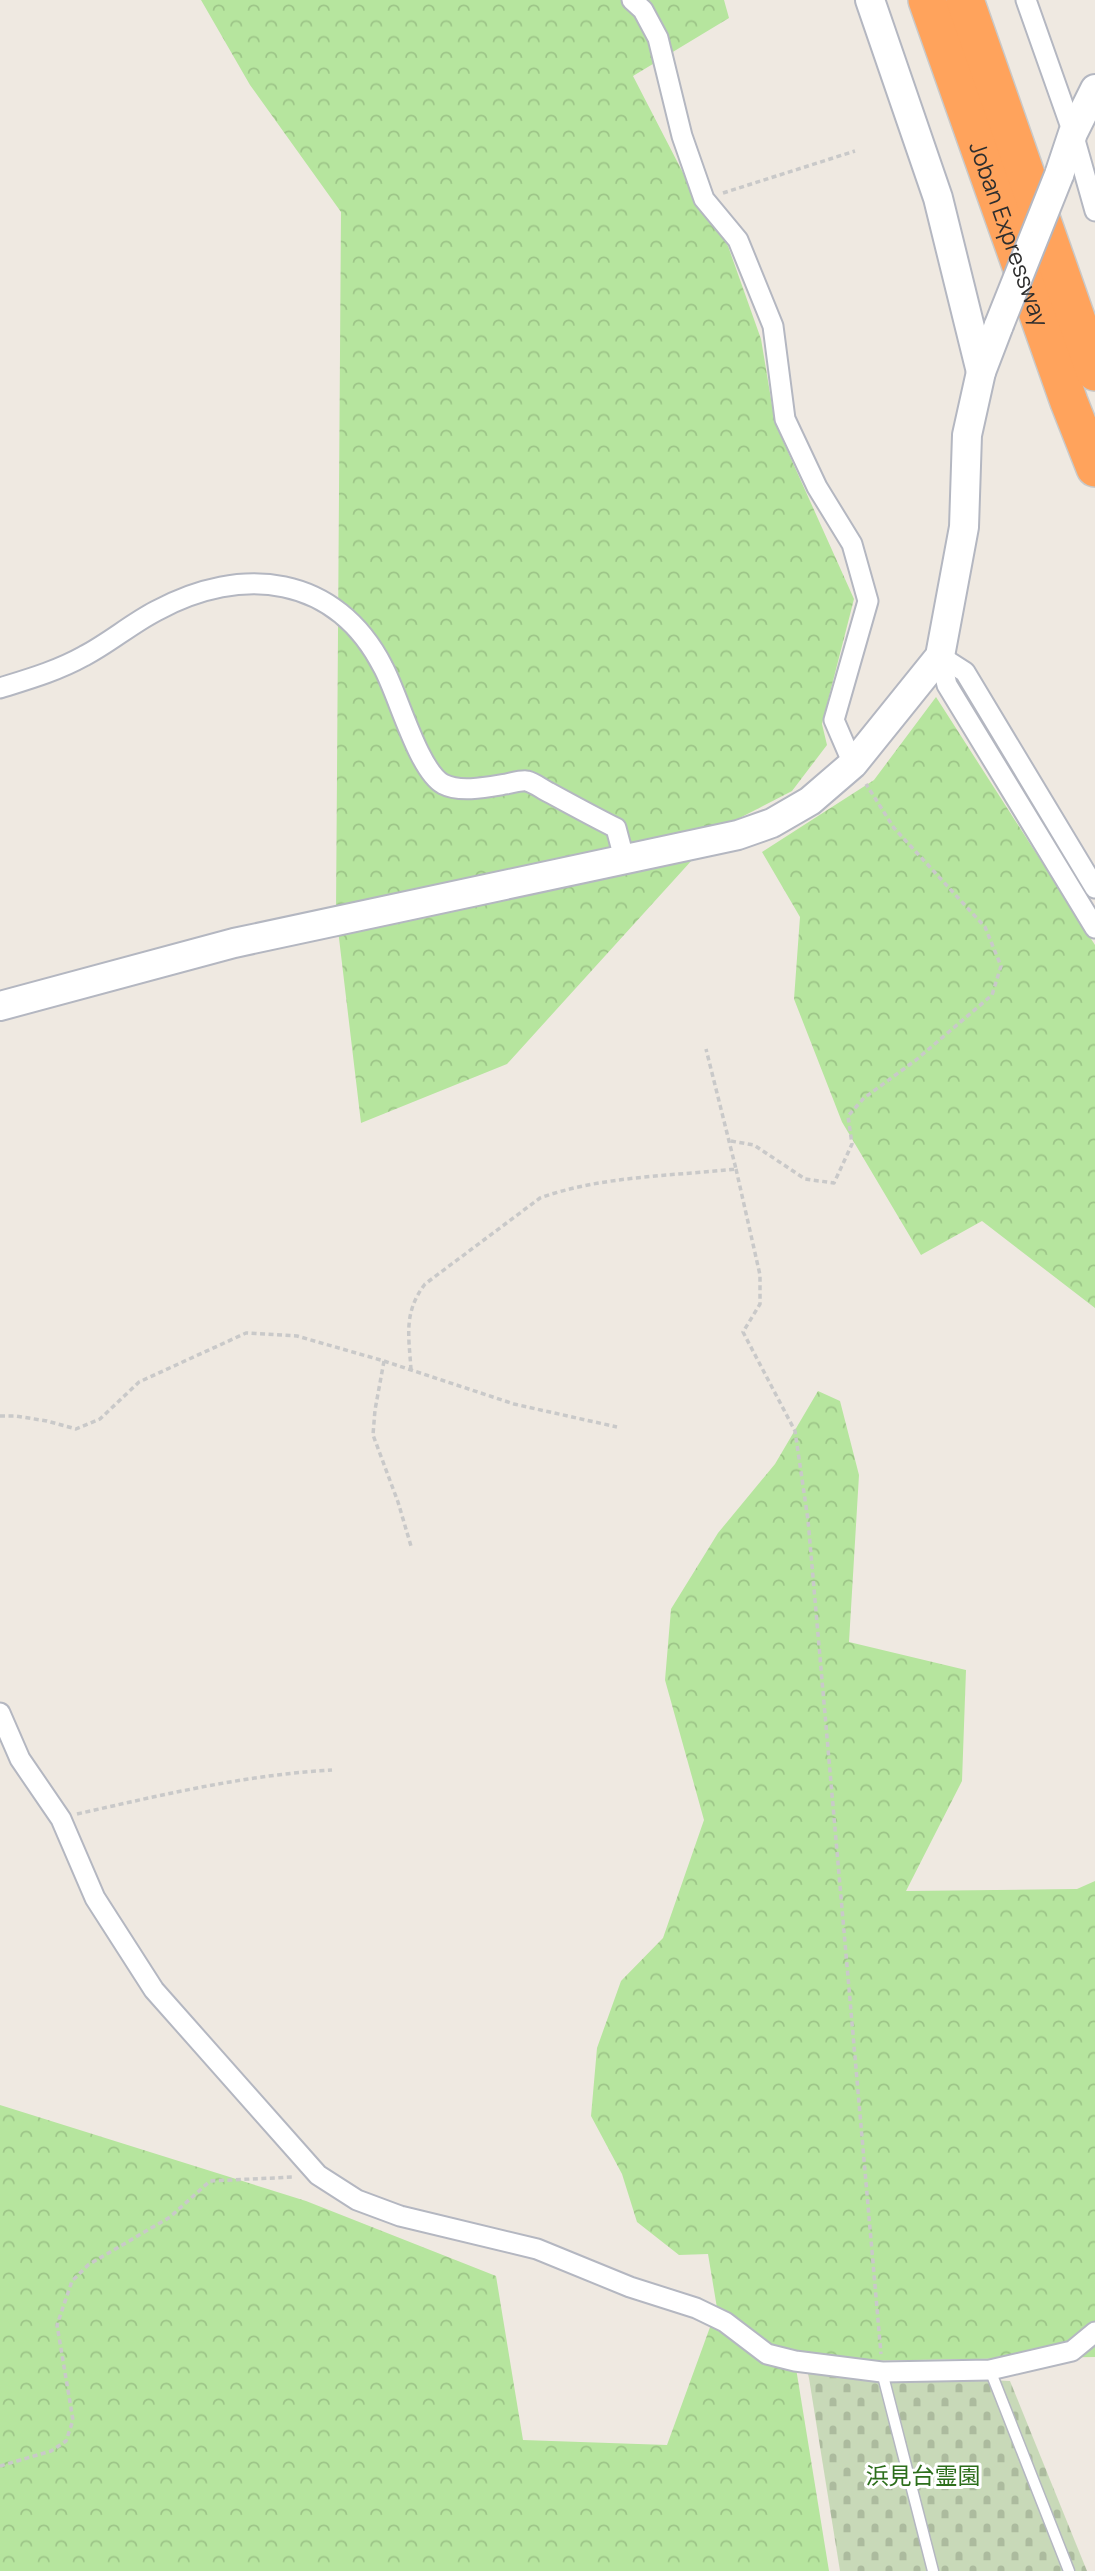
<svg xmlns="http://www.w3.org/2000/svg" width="1095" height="2571" font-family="Manrope,'Noto Sans JP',sans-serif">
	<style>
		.forest { fill: url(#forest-crowns) }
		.cemetery { fill: url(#cemetery-stones) }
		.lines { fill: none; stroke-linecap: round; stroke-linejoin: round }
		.lane-casing { stroke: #b4b7c1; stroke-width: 13 }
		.street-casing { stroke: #b4b7c1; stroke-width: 23 }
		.secondary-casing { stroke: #b4b7c1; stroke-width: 32 }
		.highway-casing { stroke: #c9c9c9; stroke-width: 40 }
		.path { stroke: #c9c9c9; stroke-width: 3.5; stroke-dasharray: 5 3.5; stroke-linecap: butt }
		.lane { stroke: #fff; stroke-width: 10 }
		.street { stroke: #fff; stroke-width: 19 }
		.secondary { stroke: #fff; stroke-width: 28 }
		.highway { stroke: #ffa35c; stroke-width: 37 }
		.secondary-bridge-casing { stroke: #b4b7c1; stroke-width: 32; stroke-linecap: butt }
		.secondary-bridge { stroke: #fff; stroke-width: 28 }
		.labels { text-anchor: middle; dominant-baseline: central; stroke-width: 6; stroke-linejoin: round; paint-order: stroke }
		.street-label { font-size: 23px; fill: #2e2e2e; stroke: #fff }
		.park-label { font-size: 23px; fill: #2c6e1b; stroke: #fff }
	</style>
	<defs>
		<pattern id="forest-crowns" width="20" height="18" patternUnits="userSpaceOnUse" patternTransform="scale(1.75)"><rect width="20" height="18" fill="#b6e59e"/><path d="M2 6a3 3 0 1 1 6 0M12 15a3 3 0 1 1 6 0" fill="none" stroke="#9dc588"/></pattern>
		<pattern id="cemetery-stones" width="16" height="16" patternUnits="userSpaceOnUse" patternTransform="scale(1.75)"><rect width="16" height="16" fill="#c8d9b8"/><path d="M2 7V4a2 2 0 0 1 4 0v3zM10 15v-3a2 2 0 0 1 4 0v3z" fill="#acbb9e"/></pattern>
	</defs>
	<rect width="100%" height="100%" fill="#efe9e1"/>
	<g class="forest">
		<polygon points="201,0 724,0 729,18 633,76 696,198 728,246 761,339 775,423 854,599 822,724 827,745 792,791 722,827 507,1064 361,1123 336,913 341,212 250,85"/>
		<polygon points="936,697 1095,945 1095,1308 982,1221 921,1255 842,1122 794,999 800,917 762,852 874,780"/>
		<polygon points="818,1391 840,1401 859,1475 849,1642 966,1670 962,1781 906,1891 1077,1889 1095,1881 1095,2357 795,2362 829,2571 0,2571 0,2105 306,2201 496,2276 523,2440 667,2445 717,2308 708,2254 679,2255 637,2222 622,2174 591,2116 597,2048 621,1981 663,1938 704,1820 665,1680 671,1609 718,1533 775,1464"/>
	</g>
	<polygon class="cemetery" points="808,2372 1010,2381 1087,2571 840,2571"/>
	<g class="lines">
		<defs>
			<g id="lane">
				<polyline points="990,2370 1069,2571"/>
				<polyline points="882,2372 933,2571"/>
			</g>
			<g id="street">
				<polyline points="632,0 643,10 658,38 682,136 704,199 738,240 773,326 785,419 817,487 852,544 868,601 834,720 853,764"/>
				<polyline points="1026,0 1073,133 1095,211"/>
				<polyline points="940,656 947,685 1095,928"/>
				<polyline points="940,656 965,672 1095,888"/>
				<path d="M0,688C29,679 57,671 84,656C109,643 131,624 156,611C242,564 336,575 383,667C398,694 418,770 443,784C460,793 488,787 506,784C512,783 521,780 527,781C535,783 543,790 550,793C572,805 594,817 616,828L624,858"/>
				<polyline points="0,1713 20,1759 61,1819 95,1898 154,1990 318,2175 357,2200 400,2216 537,2249 630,2287 696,2308 725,2322 767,2354 795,2361 882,2372 990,2370 1072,2351 1095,2332"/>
			</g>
			<g id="secondary">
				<polyline points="870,0 938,198 981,372"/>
				<polyline points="1059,175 1073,133 1095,89"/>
				<polyline points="0,1006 234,943 738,835 772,823 810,801 853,764 940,656 964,527 967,435 981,372 999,325"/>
			</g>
			<g id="highway">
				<path id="s1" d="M927,0L1069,402L1095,468"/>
				<polyline points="965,0 1095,372"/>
			</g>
		</defs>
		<use href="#lane" class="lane-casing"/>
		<use href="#street" class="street-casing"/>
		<use href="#secondary" class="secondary-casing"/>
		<use href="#highway" class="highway-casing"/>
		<g class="path">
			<polyline points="723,193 855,151"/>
			<polyline points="731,1141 754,1145 805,1179 834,1183 852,1144 848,1116 864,1098 916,1060 992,995 1001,966 985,927 894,828 866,784"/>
			<polyline points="736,1169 760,1275 760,1304 743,1332 795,1431 808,1520 881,2354"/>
			<polyline points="384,1361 375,1410 373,1435 398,1502 411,1546"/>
			<path d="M411,1370C409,1336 403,1313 425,1284L540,1198C600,1176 672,1176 736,1169L706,1049"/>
			<polyline points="0,1416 16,1416 47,1421 76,1429 100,1419 139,1382 246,1333 297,1336 384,1361 514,1404 617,1427"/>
			<path d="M77,1814C162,1795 244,1775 332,1770"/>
			<polyline points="0,2466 51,2451 66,2441 73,2420 57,2325 72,2281 88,2265 170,2217 210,2181 294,2177"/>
		</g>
		<use href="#lane" class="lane"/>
		<use href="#street" class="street"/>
		<use href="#secondary" class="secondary"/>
		<use href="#highway" class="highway"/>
		<defs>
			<polyline id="secondary-bridge" points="999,325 1059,175"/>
		</defs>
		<use href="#secondary-bridge" class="secondary-bridge-casing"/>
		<use href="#secondary-bridge" class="secondary-bridge"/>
	</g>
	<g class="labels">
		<g class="street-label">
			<text stroke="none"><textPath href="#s1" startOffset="248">Joban Expressway</textPath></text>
		</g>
		<g class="park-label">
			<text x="923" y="2475">浜見台霊園</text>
		</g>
	</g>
</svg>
